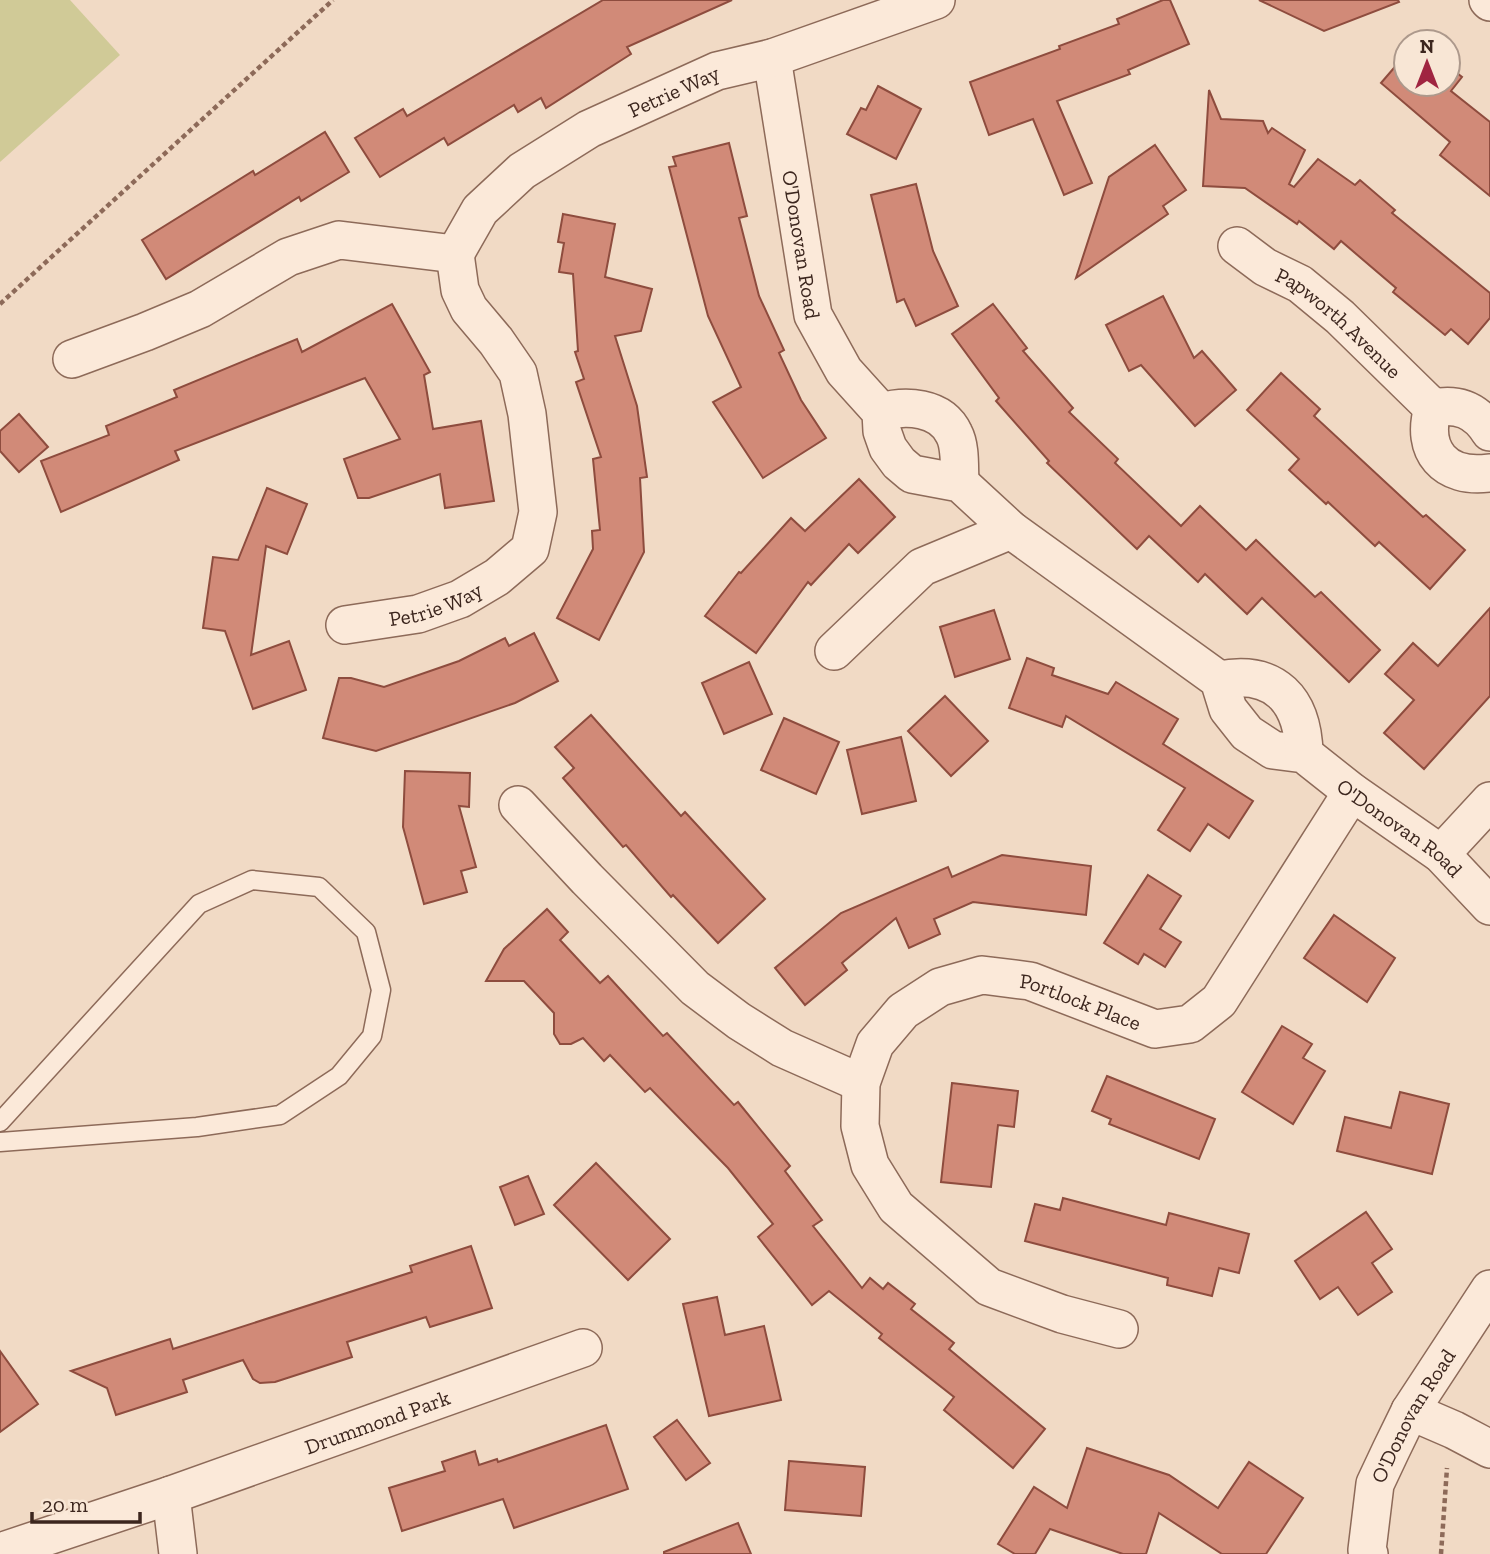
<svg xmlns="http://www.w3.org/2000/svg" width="1490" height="1554" font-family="'Zilla Slab',serif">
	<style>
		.green { fill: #d0ca97 }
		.building { fill: #d18a78; stroke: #8e4c3e; stroke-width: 2 }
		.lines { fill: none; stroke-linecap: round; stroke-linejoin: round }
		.service-casing { stroke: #8d6a59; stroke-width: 21 }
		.minor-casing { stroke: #8d6a59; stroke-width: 40 }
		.path { stroke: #8d6a59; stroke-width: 4.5; stroke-dasharray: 5 3.5; stroke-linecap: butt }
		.service { stroke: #fbe9d9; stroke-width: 18 }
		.minor { stroke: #fbe9d9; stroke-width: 37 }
		.labels { text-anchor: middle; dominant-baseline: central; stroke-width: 5; stroke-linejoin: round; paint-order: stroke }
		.street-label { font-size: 21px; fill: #3c261e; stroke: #f8e6d5 }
	</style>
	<rect width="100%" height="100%" fill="#f1dac5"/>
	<polygon class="green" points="0,0 70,0 120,55 0,162"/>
	<g class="building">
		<polygon points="603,0 732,0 627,47 631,54 546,108 541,98 518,112 514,105 448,145 444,138 380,177 355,138 403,109 407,116"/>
		<polygon points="1163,0 1170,0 1189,44 1128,70 1130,74 1057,101 1092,183 1064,195 1033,119 989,135 970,82 1060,49 1059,46 1119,24 1117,19"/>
		<polygon points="1259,0 1398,0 1399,2 1324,31"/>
		<polygon points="1406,54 1406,84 1448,84 1448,66 1462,77 1451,91 1490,122 1490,196 1440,155 1450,142 1381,83"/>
		<polygon points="878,86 921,109 896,159 847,134 861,108 866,110"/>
		<polygon points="1209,90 1221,119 1263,121 1268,133 1272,128 1305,150 1289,184 1294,187 1318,159 1355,185 1360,180 1395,210 1392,213 1490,293 1490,318 1468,344 1451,329 1445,335 1393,292 1396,288 1341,241 1334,249 1299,221 1297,224 1245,188 1203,186"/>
		<polygon points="325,132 349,172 301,201 299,197 166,279 142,240 253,171 255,175"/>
		<polygon points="729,143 747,216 739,218 759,296 784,350 779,353 801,400 826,438 763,478 713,402 741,387 708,316 669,167 676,166 673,157"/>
		<polygon points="1155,145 1186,190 1163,206 1168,214 1076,278 1109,177"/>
		<polygon points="916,184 933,251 958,306 916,326 904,299 897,302 871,195"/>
		<polygon points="563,214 615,224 605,277 652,289 641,331 615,336 637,406 647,477 640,478 644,552 599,640 557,618 593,549 592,531 600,530 593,459 601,457 576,382 584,379 575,352 578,351 573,274 559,272 564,243 558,242"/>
		<polygon points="1163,296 1194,358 1202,351 1236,390 1195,426 1141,365 1129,371 1106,325"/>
		<polygon points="392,304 430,372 424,375 433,429 481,421 494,501 445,508 440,474 369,498 358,498 344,459 400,439 365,378 175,451 179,460 61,512 41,461 109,435 106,426 177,397 174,390 297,339 302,352"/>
		<polygon points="993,304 1027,348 1023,351 1073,408 1069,412 1118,459 1115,463 1181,526 1200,506 1246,550 1256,540 1315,597 1321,592 1380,650 1349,682 1262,598 1247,614 1205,574 1198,582 1149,536 1137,549 1047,463 1049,461 996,401 999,398 952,334"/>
		<polygon points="1281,373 1320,409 1314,416 1423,517 1426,515 1465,550 1430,589 1379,542 1375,546 1328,502 1326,504 1289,470 1299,459 1247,410"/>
		<polygon points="19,414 48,447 19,472 0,451 0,431"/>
		<polygon points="859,479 895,517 858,553 849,544 811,585 808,582 756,653 705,616 739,572 741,573 791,518 805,531"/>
		<polygon points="267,488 307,504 287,554 266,546 251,655 289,641 306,690 253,709 225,631 203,628 213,557 238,560"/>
		<polygon points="1490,608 1490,696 1424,769 1384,733 1414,700 1385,674 1413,643 1438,666"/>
		<polygon points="994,610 1010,659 955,677 940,627"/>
		<polygon points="534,633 558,681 515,703 376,751 323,738 339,678 351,678 384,687 459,661 505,638 509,646"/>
		<polygon points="1027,658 1054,668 1052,675 1108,694 1116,682 1178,719 1163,744 1253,801 1229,838 1208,824 1190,851 1158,830 1185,788 1066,716 1062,727 1009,708"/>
		<polygon points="749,662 772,714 724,734 702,683"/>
		<polygon points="945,696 988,741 951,776 908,731"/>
		<polygon points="591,715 681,816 685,812 765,899 718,943 673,895 671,897 626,845 623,847 563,778 574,768 555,747"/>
		<polygon points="784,718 839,742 816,794 761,770"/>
		<polygon points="901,737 916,801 862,814 847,750"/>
		<polygon points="405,771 470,773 469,807 459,806 476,867 461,871 467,892 424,904 403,827"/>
		<polygon points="1002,855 1091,866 1086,915 973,902 934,919 940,934 909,948 896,918 842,963 847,970 805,1005 775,968 841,913 948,867 952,877"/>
		<polygon points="1148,875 1181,896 1160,929 1181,942 1165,967 1144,954 1138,964 1104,943"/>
		<polygon points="547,909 568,932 560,940 600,983 608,976 663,1036 667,1033 734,1105 738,1102 790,1166 785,1171 822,1220 813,1226 862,1288 870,1278 883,1289 888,1283 915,1304 911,1309 954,1343 949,1349 1045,1429 1013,1468 944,1410 954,1397 879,1338 882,1334 829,1291 812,1305 758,1237 773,1224 728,1168 650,1088 645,1092 610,1055 604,1061 583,1038 571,1044 560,1044 554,1034 554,1013 524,981 486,981 504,949"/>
		<polygon points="1334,915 1395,958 1367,1002 1304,958"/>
		<polygon points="1282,1026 1312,1044 1303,1058 1325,1071 1293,1124 1242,1092"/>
		<polygon points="1107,1076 1215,1119 1199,1159 1109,1124 1111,1119 1092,1111"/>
		<polygon points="952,1083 1018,1091 1014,1127 998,1125 991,1187 941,1182"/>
		<polygon points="1400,1092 1449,1104 1432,1174 1337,1151 1345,1117 1391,1128"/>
		<polygon points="596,1163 670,1239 628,1280 554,1205"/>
		<polygon points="528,1176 544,1214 515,1225 500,1187"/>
		<polygon points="1063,1198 1166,1225 1169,1213 1249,1234 1239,1273 1219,1268 1212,1296 1167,1285 1168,1278 1025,1241 1035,1204 1060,1210"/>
		<polygon points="1366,1212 1392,1249 1372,1263 1392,1292 1358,1315 1338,1287 1320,1299 1295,1261"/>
		<polygon points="471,1246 492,1308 430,1327 426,1317 347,1342 352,1357 275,1382 260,1383 253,1379 243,1360 183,1380 187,1392 116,1415 107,1388 71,1371 170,1339 173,1349 412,1272 410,1266"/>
		<polygon points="717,1297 725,1335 764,1326 781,1400 709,1416 683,1304"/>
		<polygon points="0,1351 38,1404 0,1432"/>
		<polygon points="677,1420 710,1463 686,1480 654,1437"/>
		<polygon points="606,1425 628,1489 514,1528 503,1499 402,1531 389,1488 445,1471 442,1462 475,1451 479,1465 497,1459 498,1462"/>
		<polygon points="1087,1448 1169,1475 1218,1508 1249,1462 1303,1498 1266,1554 1222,1554 1159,1513 1146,1554 1123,1554 1050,1529 1035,1554 1015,1554 998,1544 1034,1487 1067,1508"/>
		<polygon points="789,1461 865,1467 861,1516 785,1510"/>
		<polygon points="738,1523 751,1554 664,1554 664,1552"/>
	</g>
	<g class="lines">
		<defs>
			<polyline id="service" points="0,1122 199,904 252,880 319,887 366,932 381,990 372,1036 339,1076 280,1115 197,1127 0,1142"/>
			<g id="minor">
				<polyline points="1488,0 1490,2"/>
				<path id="s1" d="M772,58L813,315L844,371L881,412L882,431L888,448L899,463L912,474L960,483L1011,530L1219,680L1228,709L1247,733L1273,750L1304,754L1352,792L1441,854L1490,906"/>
				<path id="s2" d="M1237,246L1265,267L1300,284L1340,317L1433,408"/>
				<path id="s3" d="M72,359L145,332L200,309L288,257L339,240L455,254L480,210L522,171L589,129L717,71L772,58L936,0"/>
				<path d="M1433,408C1420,451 1445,479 1489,473"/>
				<path d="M1433,408C1458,403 1476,410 1490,432"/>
				<path d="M881,412C905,405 941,406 954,434C961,447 959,469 960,483"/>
				<path id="s4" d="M345,625L418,614L460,599L497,577L530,549L538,512L527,414L518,373L496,341L469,309L460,290L455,254"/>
				<polyline points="834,651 922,567 1011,530"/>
				<path d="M1219,680C1275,669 1303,700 1304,754"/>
				<polyline points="518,805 587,879 695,988 739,1021 782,1048 861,1083"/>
				<polyline points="1441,854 1490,801"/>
				<path id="s5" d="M1119,1329L1062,1314L989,1287L896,1207L870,1165L860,1126L861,1083L875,1044L903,1011L940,987L982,975L1030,981L1155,1029L1190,1024L1219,1001L1352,792"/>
				<polyline points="1410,1411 1454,1430 1490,1449"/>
				<polyline points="171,1495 178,1554"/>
				<path id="s6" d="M0,1552L171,1495L583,1348"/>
				<path id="s7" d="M1369,1554L1367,1550L1375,1484L1391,1450L1410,1411L1490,1289"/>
			</g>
		</defs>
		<use href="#service" class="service-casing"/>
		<use href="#minor" class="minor-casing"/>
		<g class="path">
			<polyline points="0,304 333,0"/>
			<polyline points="1441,1554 1447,1468"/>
		</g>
		<use href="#service" class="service"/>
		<use href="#minor" class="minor"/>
	</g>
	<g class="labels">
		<g class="street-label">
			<text stroke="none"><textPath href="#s3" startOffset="690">Petrie Way</textPath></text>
			<text stroke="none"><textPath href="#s1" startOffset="189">O'Donovan Road</textPath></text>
			<text stroke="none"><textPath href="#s2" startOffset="128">Papworth Avenue</textPath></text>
			<text stroke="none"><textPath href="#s4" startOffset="93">Petrie Way</textPath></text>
			<text stroke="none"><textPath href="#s1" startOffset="1071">O'Donovan Road</textPath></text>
			<text stroke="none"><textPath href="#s5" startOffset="667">Portlock Place</textPath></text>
			<text stroke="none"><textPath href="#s7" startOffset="149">O'Donovan Road</textPath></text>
			<text stroke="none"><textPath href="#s6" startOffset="399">Drummond Park</textPath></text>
		</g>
	</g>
	<g transform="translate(1427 63)"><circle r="33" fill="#f8e6d5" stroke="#ad998c" stroke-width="2"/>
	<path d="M0-5L12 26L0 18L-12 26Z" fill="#a02541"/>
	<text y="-10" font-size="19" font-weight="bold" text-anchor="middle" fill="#3c261e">N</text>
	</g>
	<path d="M32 1512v10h108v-10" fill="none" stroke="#3c261e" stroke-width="3.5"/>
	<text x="42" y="1512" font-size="21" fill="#3c261e" stroke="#f8e6d5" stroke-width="5" paint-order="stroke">20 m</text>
</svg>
